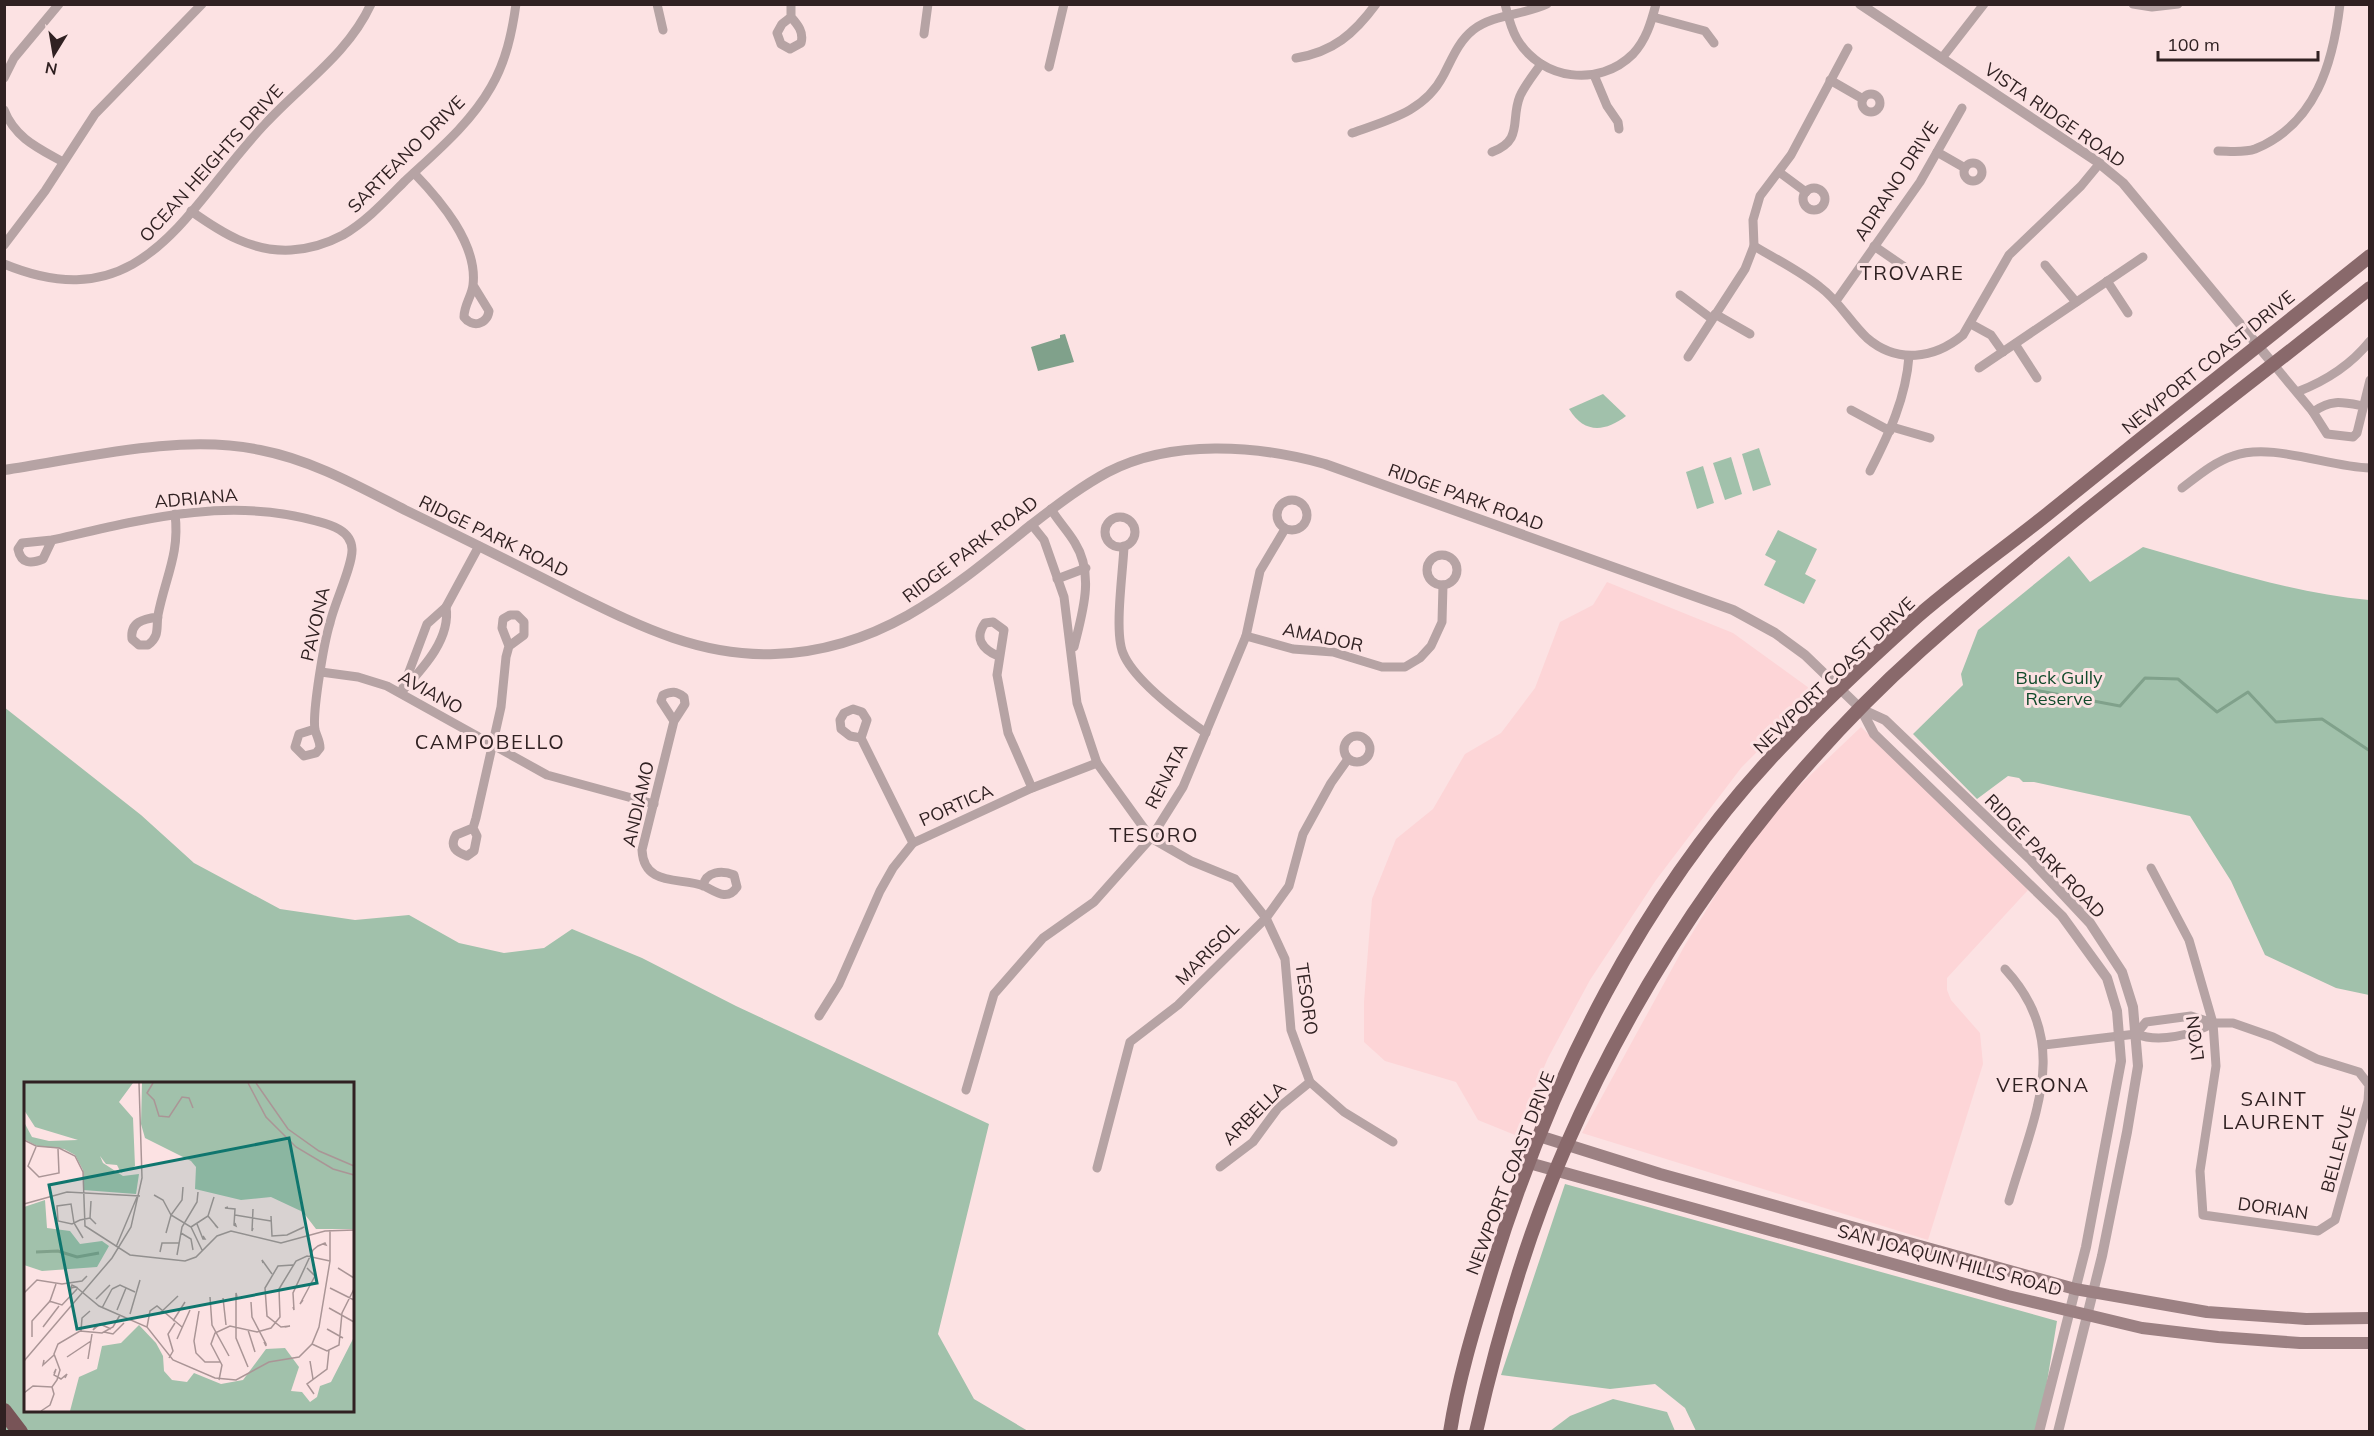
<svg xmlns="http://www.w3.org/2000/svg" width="2374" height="1436" font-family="Mulish,sans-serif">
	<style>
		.built { fill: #fdd5d7 }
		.green { fill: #a1c1ab; fill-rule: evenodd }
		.water { fill: #80a18b }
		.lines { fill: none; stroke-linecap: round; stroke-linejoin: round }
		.stream { stroke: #80a18b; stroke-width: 3 }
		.minor { stroke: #b6a3a4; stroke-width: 9 }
		.tertiary { stroke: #b6a3a4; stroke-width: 10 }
		.secondary { stroke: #9c8183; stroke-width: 12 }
		.primary { stroke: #89696b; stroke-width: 14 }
		.motorway { stroke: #785457; stroke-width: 16 }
		.labels { text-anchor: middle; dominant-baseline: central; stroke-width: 6; stroke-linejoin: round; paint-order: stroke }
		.street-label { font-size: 18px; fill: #302122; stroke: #fce2e3 }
		.park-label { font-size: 18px; fill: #114a2b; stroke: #fce2e3 }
		.neighbourhood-label { font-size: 20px; letter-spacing: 1.5px; fill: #302122; stroke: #fce2e3 }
		.inset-river { fill: none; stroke: #80a18b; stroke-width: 3 }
		.inset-road { fill: none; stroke: #aa9596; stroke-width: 1.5 }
		.view { fill: #0f766e; fill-opacity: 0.15; stroke: #0f766e; stroke-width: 3 }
		.inset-edge { fill: none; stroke: #302122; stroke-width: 3 }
	</style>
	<rect width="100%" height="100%" fill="#fce2e3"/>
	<g class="built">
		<polygon points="1607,582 1733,633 1809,688 1809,699 1741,768 1656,880 1590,980 1548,1058 1515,1135 1478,1120 1456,1082 1385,1061 1364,1042 1364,1002 1372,899 1396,839 1433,809 1465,754 1501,733 1535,688 1560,622 1593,605"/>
		<polygon points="1861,727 2028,890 1947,978 1947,990 1951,1000 1980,1033 1983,1064 1928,1240 1582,1133 1685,945 1759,824"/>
	</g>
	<g class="green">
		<path d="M1603,394L1626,416C1605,432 1584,434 1569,409Z"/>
		<polygon points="1759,448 1771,485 1753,491 1742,454"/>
		<polygon points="1731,457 1742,494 1725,500 1713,463"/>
		<polygon points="1703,466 1714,503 1697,509 1686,472"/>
		<polygon points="1778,530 1817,549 1805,574 1816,580 1804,604 1764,585 1776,561 1765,555"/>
		<path d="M2143,547C2218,568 2292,593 2369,600V995L2336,988L2265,955L2231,881L2190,816L2034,782H2023L2019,778L2008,776L1977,799L1913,734L1963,685L1961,674L1978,630L2069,556L2090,582Z"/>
		<path d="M4,707L141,815L194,863L280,909L355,920L409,915L459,943L504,953L544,948L572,929L642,958L736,1006L989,1124L938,1334L974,1399L1028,1431H5ZM26,1084H352V1410H26Z"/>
		<polygon points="1565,1184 2057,1321 2039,1431 1696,1431 1685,1408 1655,1384 1610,1389 1501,1375"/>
		<polygon points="1613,1399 1667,1412 1675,1431 1550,1431 1570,1416"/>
	</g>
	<polygon class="water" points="1065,334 1074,362 1038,371 1031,347 1060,338 1060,335"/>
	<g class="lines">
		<polyline class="stream" points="2024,688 2120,706 2145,678 2178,679 2217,712 2248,692 2276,722 2322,719 2370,751"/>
		<g class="minor">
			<polyline points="657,4 663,30"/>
			<path d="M1505,4C1508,16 1511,29 1517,39C1541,80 1599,88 1633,54C1646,40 1651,23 1656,4"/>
			<polyline points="2133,4 2152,7 2178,4"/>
			<path d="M791,17L782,24L777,33L781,44L790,49L801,43C804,32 798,25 791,17V4"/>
			<polyline points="1653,17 1705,31 1714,43"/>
			<polyline points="924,34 928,4"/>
			<path d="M1296,58C1333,52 1354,34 1376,4"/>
			<polyline points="1942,58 1984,4"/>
			<polyline points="1049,67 1064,4"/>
			<polyline points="1594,75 1607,106 1618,122 1619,129"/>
			<polyline points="4,78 14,58 59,4"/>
			<polyline points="1830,80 1863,99"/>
			<circle cx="1871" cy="103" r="9"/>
			<path d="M4,110C15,138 38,148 63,162"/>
			<path d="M1352,133C1388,120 1424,112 1443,76C1452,59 1458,42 1473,30C1494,14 1524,15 1547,4"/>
			<path d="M2218,151C2229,151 2244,153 2255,149C2316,124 2333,63 2340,4"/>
			<path d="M1492,152C1524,140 1510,120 1520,96C1525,85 1534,74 1541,64"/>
			<polyline points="1937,152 1965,168"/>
			<circle cx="1973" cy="172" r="9"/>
			<polyline points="1779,172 1806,192"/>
			<path d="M414,173C440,200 478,244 473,285C472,296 464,305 464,317C472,328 487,325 489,311L473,285"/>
			<circle cx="1814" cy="199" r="11"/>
			<path d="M191,211C222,233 252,252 291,250C309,249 328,243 343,235C367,221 386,200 405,181C436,152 470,124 491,87C506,61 512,33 516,4"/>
			<polyline points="4,245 45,191 95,114 202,4"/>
			<path d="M1754,246C1776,259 1800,271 1820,287C1839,301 1850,322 1867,338C1897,364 1934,359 1963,335L2009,255L2081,186L2100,163"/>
			<polyline points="1874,246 1906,268"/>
			<path d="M4,264C144,322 186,207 266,123C302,84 348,54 371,4"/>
			<polyline points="2045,265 2076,302"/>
			<polyline points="2107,281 2128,313"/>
			<polyline points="1680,295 1712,319"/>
			<polyline points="1836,301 1920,182 1962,108"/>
			<polyline points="1715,314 1750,334"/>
			<polyline points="1971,324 1991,335 2003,352"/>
			<polyline points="2015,344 2037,378"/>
			<polyline points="1688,357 1745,269 1754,246 1753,220 1760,196 1791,155 1848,48"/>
			<polyline points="2274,365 2313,412"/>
			<polyline points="1979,368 2143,257"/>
			<path d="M2297,392C2326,381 2350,366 2370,341"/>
			<path d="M2363,406C2342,402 2331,399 2313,412L2327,434L2353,437L2357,433L2370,380"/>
			<polyline points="1851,410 1890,431"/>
			<polyline points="1892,427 1930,438"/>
			<path d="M1870,471C1889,434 1906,398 1909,356"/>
			<path d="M2182,488C2198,476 2214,462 2233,456C2272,442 2328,467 2370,468"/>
			<circle cx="1292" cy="515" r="15"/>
			<path d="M1051,509C1058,521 1068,531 1075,543C1095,575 1082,614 1074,647"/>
			<circle cx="1120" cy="532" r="15"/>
			<polyline points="1032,525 1044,540 1064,597 1077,703 1097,763 1151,838 1191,861 1235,879 1266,918 1285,959 1291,1030 1310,1082 1344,1112 1393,1142"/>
			<path d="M52,540L22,543L18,549C21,564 31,564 43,559L52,540C140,520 226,496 316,521C331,525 351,530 352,549C353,565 334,604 330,623C324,642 312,713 315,730C317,737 320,741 320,748L316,753L304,756L295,747L299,734L315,729"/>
			<path d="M1124,546C1123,573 1114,631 1123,653C1134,681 1182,716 1206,733"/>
			<circle cx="1442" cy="570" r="15"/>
			<polyline points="1057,579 1086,568"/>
			<path d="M158,617C143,619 130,622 132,639L139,645H148C160,636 156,628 158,615C165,578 180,554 175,514"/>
			<polyline points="1246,636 1293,649 1333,652 1382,667 1405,667 1420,658 1431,646 1442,622 1443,585"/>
			<path d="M998,656C982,649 974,638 985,623L993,622L1004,630L997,675L1008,733L1032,788"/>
			<polyline points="321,672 358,677 387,686 547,775 654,804"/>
			<path d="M404,689C424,667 451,638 446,607"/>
			<polyline points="401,693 427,624 446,607 479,546"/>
			<path d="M674,721L661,701L663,695C672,691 676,691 684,697L685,704L674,721L642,850C644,887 680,877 704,886C715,891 727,902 737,887L734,875C722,870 706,871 703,886"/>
			<circle cx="1357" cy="749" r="13"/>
			<polyline points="861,738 867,720 862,712 853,709 844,713 840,720 841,729 850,736 861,738 913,843"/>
			<path d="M473,828L477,836L474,851L467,856C456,852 449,847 456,835L473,828L476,818L501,707L506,657L509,646L524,635V622L517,615H510L503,619L502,628L509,646"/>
			<path d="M2005,969C2074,1043 2033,1117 2009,1201"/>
			<polyline points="819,1016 839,984 880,891 893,868 913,843 1032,788 1097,763"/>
			<polyline points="2136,1034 2146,1022 2191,1016 2213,1023 2233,1023 2273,1037 2317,1059 2359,1072 2369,1085 2368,1101 2335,1220 2318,1231 2203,1215 2200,1171 2216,1066 2213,1023 2189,940 2151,868"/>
			<path d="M2044,1045L2136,1034C2159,1043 2193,1035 2213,1023"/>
			<polyline points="966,1090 994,994 1043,938 1094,902 1151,838 1183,787 1246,636 1260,571 1285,529"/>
			<polyline points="1220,1167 1253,1142 1278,1108 1310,1082"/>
			<polyline points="1097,1168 1130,1042 1178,1005 1266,918 1289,886 1303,834 1331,783 1348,759"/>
		</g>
		<g class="tertiary">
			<polyline points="1860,4 2095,160 2123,183 2274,365"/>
			<path d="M4,470C84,458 181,433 260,450C312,460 358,486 405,510C463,538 521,567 578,596C641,627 702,657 775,654C882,650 952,589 1031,525C1056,506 1080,487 1108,472C1172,439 1257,445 1325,464L1733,610L1775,633L1805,655L1861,709L1874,734L2062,916L2107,978L2117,1011L2121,1061L2112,1109L2086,1247L2039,1432"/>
			<polyline points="1861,709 1885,720 2031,860 2090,923 2122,972 2133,1007 2138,1066 2127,1132 2102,1256 2058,1432"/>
		</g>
		<g class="secondary">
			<polyline points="1539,1136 1660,1174 2075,1289 2207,1312 2306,1319 2370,1318"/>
			<polyline points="1529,1163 2008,1296 2142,1328 2218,1337 2300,1343 2370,1343"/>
		</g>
		<g class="primary">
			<path d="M1450,1432C1458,1381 1473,1331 1488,1282C1547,1084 1643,889 1788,740C1827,699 1869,660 1911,622C1955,583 2004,549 2050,512C2156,426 2263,342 2370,256"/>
			<path d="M1476,1432C1498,1335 1526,1237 1566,1146C1647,960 1770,785 1921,650C2064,522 2220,408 2370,288"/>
		</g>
		<polyline class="motorway" points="4,1411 20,1432"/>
	</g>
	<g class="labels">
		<g class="street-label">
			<text transform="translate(2055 115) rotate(35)">VISTA RIDGE ROAD</text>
			<text transform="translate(406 154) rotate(-45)">SARTEANO DRIVE</text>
			<text transform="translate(211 163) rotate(-48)">OCEAN HEIGHTS DRIVE</text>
			<text transform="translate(1896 181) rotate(-57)">ADRANO DRIVE</text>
			<text transform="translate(2208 362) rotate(-39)">NEWPORT COAST DRIVE</text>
			<text transform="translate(1466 497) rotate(20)">RIDGE PARK ROAD</text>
			<text transform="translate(196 498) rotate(-5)">ADRIANA</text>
			<text transform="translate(494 536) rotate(26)">RIDGE PARK ROAD</text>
			<text transform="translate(970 549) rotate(-37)">RIDGE PARK ROAD</text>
			<text transform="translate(315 624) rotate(-77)">PAVONA</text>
			<text transform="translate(1323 637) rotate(12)">AMADOR</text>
			<text transform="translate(1834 675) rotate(-44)">NEWPORT COAST DRIVE</text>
			<text transform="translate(431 692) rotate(29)">AVIANO</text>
			<text transform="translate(1166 776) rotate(-63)">RENATA</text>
			<text transform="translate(638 804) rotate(-77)">ANDIAMO</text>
			<text transform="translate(956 805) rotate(-24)">PORTICA</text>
			<text transform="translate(2045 856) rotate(46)">RIDGE PARK ROAD</text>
			<text transform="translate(1207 953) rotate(-45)">MARISOL</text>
			<text transform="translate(1307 999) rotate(82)">TESORO</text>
			<text transform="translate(2195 1038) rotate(-97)">LYON</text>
			<text transform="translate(1254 1113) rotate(-45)">ARBELLA</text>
			<text transform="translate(2338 1149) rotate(-75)">BELLEVUE</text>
			<text transform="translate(1510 1173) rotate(-69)">NEWPORT COAST DRIVE</text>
			<text transform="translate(2273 1208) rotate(8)">DORIAN</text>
			<text transform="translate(1950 1260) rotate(15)">SAN JOAQUIN HILLS ROAD</text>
		</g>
		<g class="park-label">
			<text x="2059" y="677">Buck Gully<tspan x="2059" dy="21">Reserve</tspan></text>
		</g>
		<g class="neighbourhood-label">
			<text x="1912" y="272">TROVARE</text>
			<text x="490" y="741">CAMPOBELLO</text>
			<text x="1154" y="834">TESORO</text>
			<text x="2043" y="1084">VERONA</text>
			<text x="2274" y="1098">SAINT<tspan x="2274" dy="23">LAURENT</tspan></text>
		</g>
	</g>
	<g transform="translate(24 1082)">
		<rect width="330" height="330" fill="#fce2e3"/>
		<path d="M0,1H109L95,20L109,36L111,84L97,91L93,83L82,82L76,74L79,81L99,94L115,92L112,112L59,108V88L51,73L40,67L13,64L0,57V40L8,55L25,59L54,58L11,45L0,28ZM118,1H330V147H292L279,130L247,115L217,118L171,107L172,85L167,79L121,56L117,42ZM21,118L23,146L46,149L56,162L78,159L85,164L73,185L18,189L0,183V125ZM115,243L132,261L139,274L140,289L148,298L163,300L170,291L197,302L219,298L242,267L261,266L275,285L267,309L278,310L286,320L293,315L296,304L307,300L330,255V329H46L55,295L73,287L78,264L97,261Z" fill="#a1c1ab"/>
		<path class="inset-river" d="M12,170L34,169L53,175L75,171"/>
		<path class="inset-road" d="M129,1L123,11L130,18L135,34L145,35L158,15L165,16L169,26M224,1L242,35L272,65L309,87L330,93M232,1L264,47L295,69L330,84M0,58L12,64L35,66L51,74L59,90L61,144L106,173L161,179L172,175L193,154L207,149L257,161L301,149L330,148M12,65L4,84L15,95L35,91L34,67M130,113L139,118L147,133L167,145L178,168M67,119L66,136L72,142M0,122L43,110L116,114M204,125L201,126L211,127L210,143L212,144L211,141M211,133L247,139M184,134L194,146L191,143M247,134L248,154L263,153L280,145L277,147M173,142L179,157H181L179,154M167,145L184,134L190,115M229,146L228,149L229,127M142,151L147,133L158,118L159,105M157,151L167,157L169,168M59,156L50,141L47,122L33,124L34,139L48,142L56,138L66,136M92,165L113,115M136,170L138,161H155M153,173L158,145L173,120L174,110M239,181L238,178L248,192M314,186L330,196M52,205L75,224L123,245L149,278L191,296L212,298L245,280L275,275L288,262L295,245L306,179V148M306,206L330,218M88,207L96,203L111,210M0,211L13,198L38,202L58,199L63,194M46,213L47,206L52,205L48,203L47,206M186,215L188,243L205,274M213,215L212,211V256L224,285M199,216L202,243M72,217L86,203M279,218L276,222L291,194L283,186M25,219L38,223L53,207M227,220L228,235L242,262V264L240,260M269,225L270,228L269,211L289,168L294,164L301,161L302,163L299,162M78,226L88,207M305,226L330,240M93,228L102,206M175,229L170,259L172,271L181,280H196M106,232L116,198M135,232L154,214M149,239L161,220M73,243L69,248L76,242L87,247M19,245L35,224M123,245L126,229L133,224L158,245M261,245L266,244L257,245L243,234L241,206L254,184L269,183M303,247L319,256M224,248L231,270M57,249L58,236L66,229M80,250L89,252L100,241M8,255V239L26,219L32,202M153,257L166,228M288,262L303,269L315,263L318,231L330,207M49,271L43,275L67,259M145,276L149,269L144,252L151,241M64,277L68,252M20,278L19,283L30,273M0,279L88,176L107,145L118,96L115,1M286,279L289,297M30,291L32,287L30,293L37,297L43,292L41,296M195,298L198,283L187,262L191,251L206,244L233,250L247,246L256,235L255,207L272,179L283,174L306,179M0,311L9,304L28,305L33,298L36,288L30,272L34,262L56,249L78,251L89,245L96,233M290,312L283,302L303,287L305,268M17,329L26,323L30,312L28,305"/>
		<path class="view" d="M265,56L293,201L53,247L25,103Z"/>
		<rect width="330" height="330" class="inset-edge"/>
	</g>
	<rect width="2374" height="1436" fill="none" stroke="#302122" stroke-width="12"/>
	<g transform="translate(54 54) rotate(191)" stroke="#fce2e3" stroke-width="4.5" paint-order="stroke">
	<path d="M0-4.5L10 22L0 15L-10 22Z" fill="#302122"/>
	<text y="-9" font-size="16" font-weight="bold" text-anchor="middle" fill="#302122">N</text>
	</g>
	<path d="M2158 51v9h160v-9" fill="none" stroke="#302122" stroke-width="3"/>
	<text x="2167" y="51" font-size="18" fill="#302122" stroke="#fce2e3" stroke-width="4.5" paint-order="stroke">100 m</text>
</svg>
